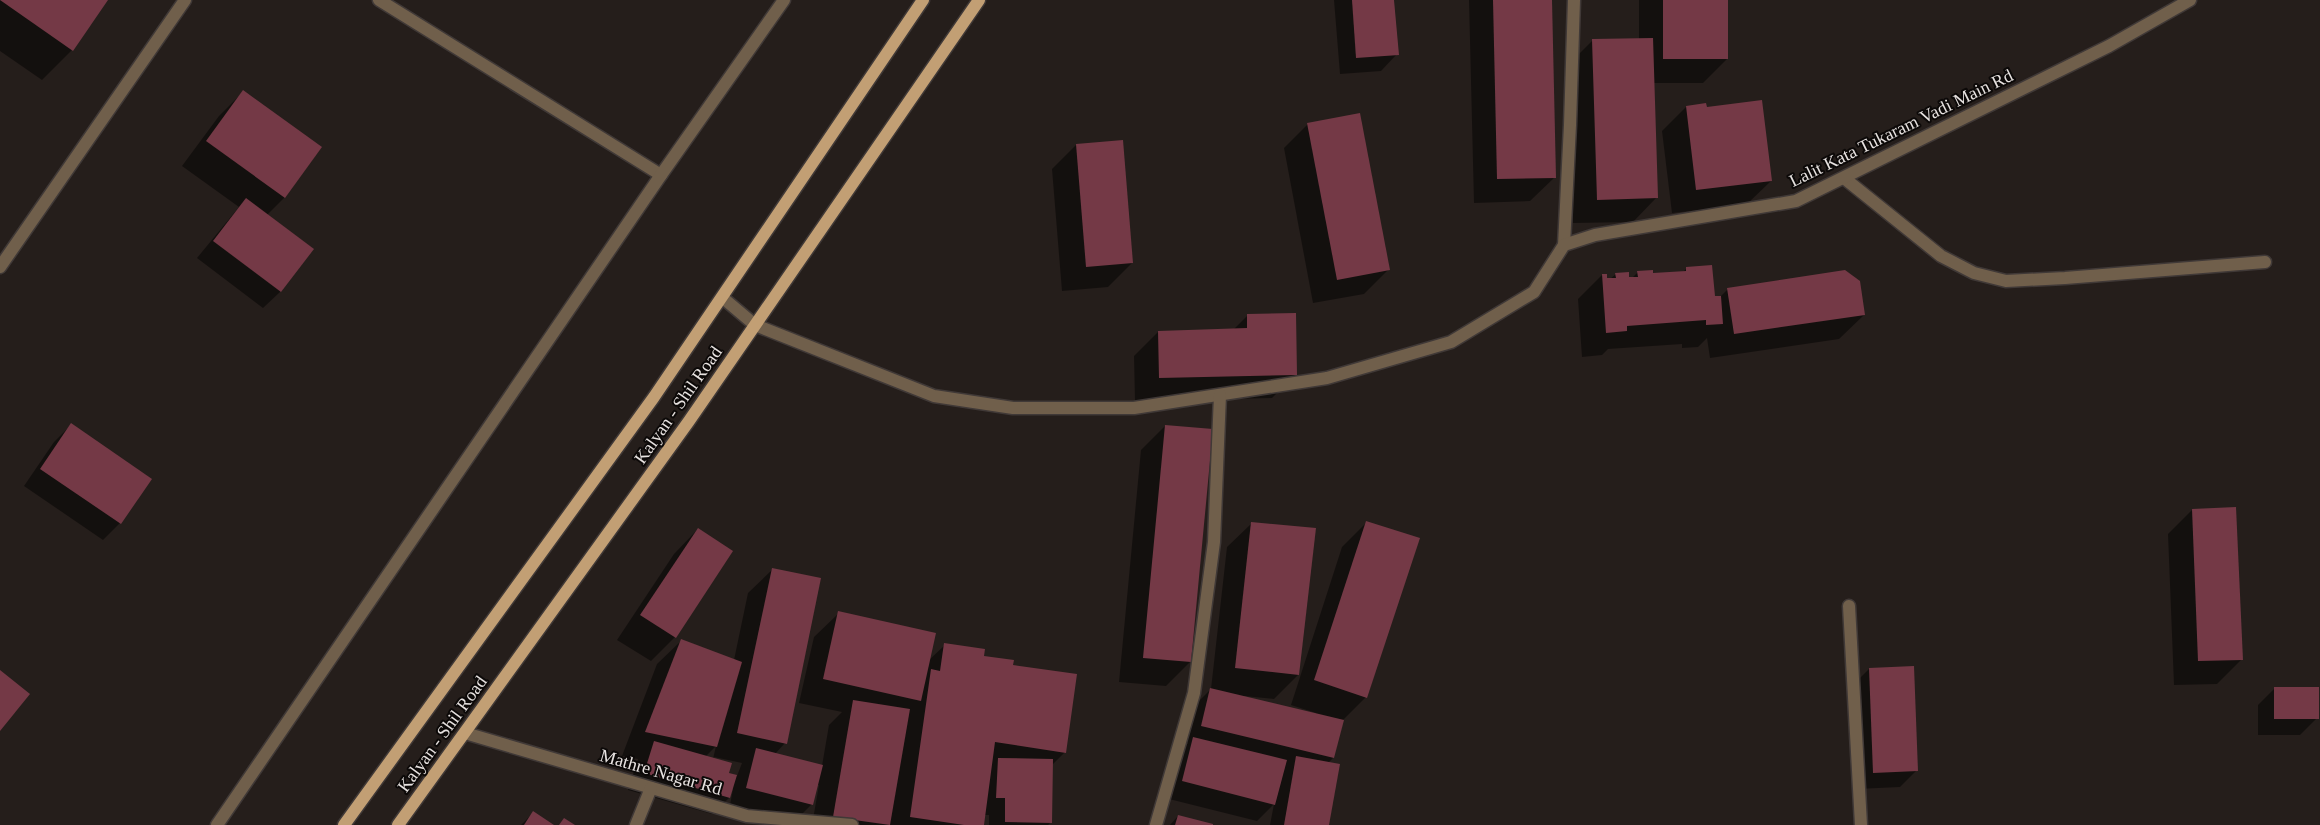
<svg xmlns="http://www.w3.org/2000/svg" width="2320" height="825" font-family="'Times New Roman',serif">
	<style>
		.shadow { fill: #0007; fill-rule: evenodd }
		.building { fill: #743946 }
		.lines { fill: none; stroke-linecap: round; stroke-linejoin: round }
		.service-casing { stroke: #403937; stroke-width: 15 }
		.minor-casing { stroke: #403937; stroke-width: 15 }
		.primary-casing { stroke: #403937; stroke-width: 15 }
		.service { stroke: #705f4b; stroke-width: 12 }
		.minor { stroke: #705f4b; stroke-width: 12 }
		.primary { stroke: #c29f74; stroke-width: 12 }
		.labels { text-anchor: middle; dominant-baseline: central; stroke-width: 4; stroke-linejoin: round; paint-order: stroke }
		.street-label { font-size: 18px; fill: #e7e2e0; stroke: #0c0908 }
	</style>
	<rect width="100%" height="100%" fill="#251e1b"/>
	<g class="shadow">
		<polygon points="0,0 107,0 72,50 42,80 0,51"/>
		<polygon points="1334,0 1393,0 1397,54 1381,71 1340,74"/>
		<polygon points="1469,0 1551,0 1555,177 1530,201 1474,203"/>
		<polygon points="1639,0 1727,0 1727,59 1703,83 1654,83 1657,197 1633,222 1573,223 1568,65 1592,41 1639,39"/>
		<polygon points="243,92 321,148 284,198 267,215 312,250 280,292 263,308 197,258 239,207 182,166 219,116"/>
		<polygon points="1686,107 1706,109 1771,181 1746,205 1672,213 1662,131"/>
		<polygon points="1308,124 1389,269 1364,294 1313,303 1284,148"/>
		<polygon points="1076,145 1132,263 1108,287 1062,291 1052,169"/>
		<polygon points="1686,269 1713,297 1720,297 1728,289 1864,315 1839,339 1710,358 1707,338 1698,347 1682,348 1682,344 1608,349 1602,355 1582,357 1578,299 1602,275 1605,280 1610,279 1616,274 1632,278 1638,272 1652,275 1683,272"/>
		<polygon points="1247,316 1296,374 1272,398 1135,401 1134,356 1158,332 1233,330"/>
		<polygon points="71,425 120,523 103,540 24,486 54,442"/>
		<polygon points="1165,426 1190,662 1166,686 1119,682 1141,450"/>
		<polygon points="2192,510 2241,660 2217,684 2174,685 2168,534"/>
		<polygon points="1367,522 1366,697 1342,721 1333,758 1328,763 1328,825 1270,825 1274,804 1257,821 1165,798 1177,755 1188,743 1185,742 1194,706 1211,689 1227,547 1252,523 1298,675 1274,699 1244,696 1243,697 1316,715 1316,713 1291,705 1342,547"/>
		<polygon points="698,529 731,551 675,637 651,661 617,640 674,554"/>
		<path d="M773,569L785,743L775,754L822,766L829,725L842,712L799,703L814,637L839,613L929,660L945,645L1012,666L1065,752L1052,765L1051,822L1048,825H989V815H984L982,825H812L819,785H817L812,804L795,821L730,805L733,789H731L729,798L712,814L628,790L638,759L622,756L657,664L682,640L734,660L748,593ZM716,746L713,759L705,757ZM714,757L742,763L737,776L728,774L713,759Z"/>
		<polygon points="1869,669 1917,770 1900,787 1857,789 1852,686"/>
		<polygon points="2275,688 2317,718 2300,735 2258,735 2258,705"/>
		<polygon points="533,813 552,825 521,825"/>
		<polygon points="1178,816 1211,825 1170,825"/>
	</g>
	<g class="building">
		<polygon points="0,0 108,0 73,51"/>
		<polygon points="1352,0 1394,0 1399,55 1356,58"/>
		<polygon points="1493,0 1552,0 1556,178 1497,179"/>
		<rect x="1663" y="0" width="65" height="59"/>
		<polygon points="1653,38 1658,198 1597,200 1592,39"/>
		<polygon points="243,90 322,147 285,198 206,141"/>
		<polygon points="1762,100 1772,181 1696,190 1686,106 1706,103 1707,107"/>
		<polygon points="1360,113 1390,270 1337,280 1307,123"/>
		<polygon points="1123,140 1133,263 1086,267 1076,144"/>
		<polygon points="246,198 314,249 281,292 213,241"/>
		<polygon points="1712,265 1715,296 1721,296 1723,324 1706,325 1706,320 1627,326 1627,331 1606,333 1602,274 1607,274 1607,278 1616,278 1615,273 1629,272 1629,277 1638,277 1637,271 1653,270 1653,273 1686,271 1686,267"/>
		<polygon points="1845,270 1860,281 1865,315 1734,334 1727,288"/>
		<polygon points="1296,313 1297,375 1159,378 1158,331 1247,328 1247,314"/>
		<polygon points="71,423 152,479 121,524 40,469"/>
		<polygon points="1165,425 1213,429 1191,662 1143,658"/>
		<polygon points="2236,507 2243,660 2198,661 2192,509"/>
		<polygon points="1366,521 1420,538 1367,698 1314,680"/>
		<polygon points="1251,522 1316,528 1299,675 1235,668"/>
		<polygon points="698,528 733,551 676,638 640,615"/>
		<polygon points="772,568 821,578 787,744 737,733"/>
		<polygon points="838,611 936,633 921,701 823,679"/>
		<polygon points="681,639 742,662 717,747 645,732"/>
		<polygon points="944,643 985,649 984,656 1014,660 1013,665 1077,674 1066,753 995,742 984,825 964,825 910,817 931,669 940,671"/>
		<polygon points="1914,666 1918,771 1873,773 1869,668"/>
		<polygon points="0,670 30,694 0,731"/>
		<rect x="2274" y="687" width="45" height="32"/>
		<polygon points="1210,688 1344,720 1334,758 1201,726"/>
		<polygon points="853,700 910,709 890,825 833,817"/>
		<polygon points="1193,737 1287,760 1275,805 1182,781"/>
		<polygon points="654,741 732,763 729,773 737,775 730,798 644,773"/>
		<polygon points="756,748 823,765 813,805 746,788"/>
		<polygon points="1296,756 1340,764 1329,825 1284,825"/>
		<polygon points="998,758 1053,759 1052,823 1005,822 1005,798 996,798"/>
		<polygon points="533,811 554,825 524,825"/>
		<polygon points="1178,815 1213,824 1213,825 1175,825"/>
		<polygon points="564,818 575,825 559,825"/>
	</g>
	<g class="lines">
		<defs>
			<polyline id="service" points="1564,245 1570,125 1574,0"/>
			<g id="minor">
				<polyline points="379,0 661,175"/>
				<polyline points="1844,178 1941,256 1974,273 2006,281 2065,278 2265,262"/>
				<polyline points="0,267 185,0"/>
				<polyline points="723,298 755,325 934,396 1013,408 1134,408 1327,378 1451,342 1534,292 1564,245 1595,235 1796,201 2109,46 2190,0"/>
				<polyline points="1849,606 1861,825"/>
				<polyline points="465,733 747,816 852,825"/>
				<polyline points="217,825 661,175 784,0"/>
				<polyline points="636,825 651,788"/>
				<polyline points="1156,825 1194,693 1214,542 1220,395"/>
			</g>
			<g id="primary">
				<polyline points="344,825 654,397 923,0"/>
				<polyline points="398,825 689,421 979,0"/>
			</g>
		</defs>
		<use href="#service" class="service-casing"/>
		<use href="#minor" class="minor-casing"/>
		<use href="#primary" class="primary-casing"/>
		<use href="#service" class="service"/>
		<use href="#minor" class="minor"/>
		<use href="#primary" class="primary"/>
	</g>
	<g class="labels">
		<g class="street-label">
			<text transform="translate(1901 128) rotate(-26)">Lalit Kata Tukaram Vadi Main Rd</text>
			<text transform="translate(678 405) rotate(-55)">Kalyan - Shil Road</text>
			<text transform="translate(442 734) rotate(-54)">Kalyan - Shil Road</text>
			<text transform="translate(661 772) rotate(16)">Mathre Nagar Rd</text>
		</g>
	</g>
</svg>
